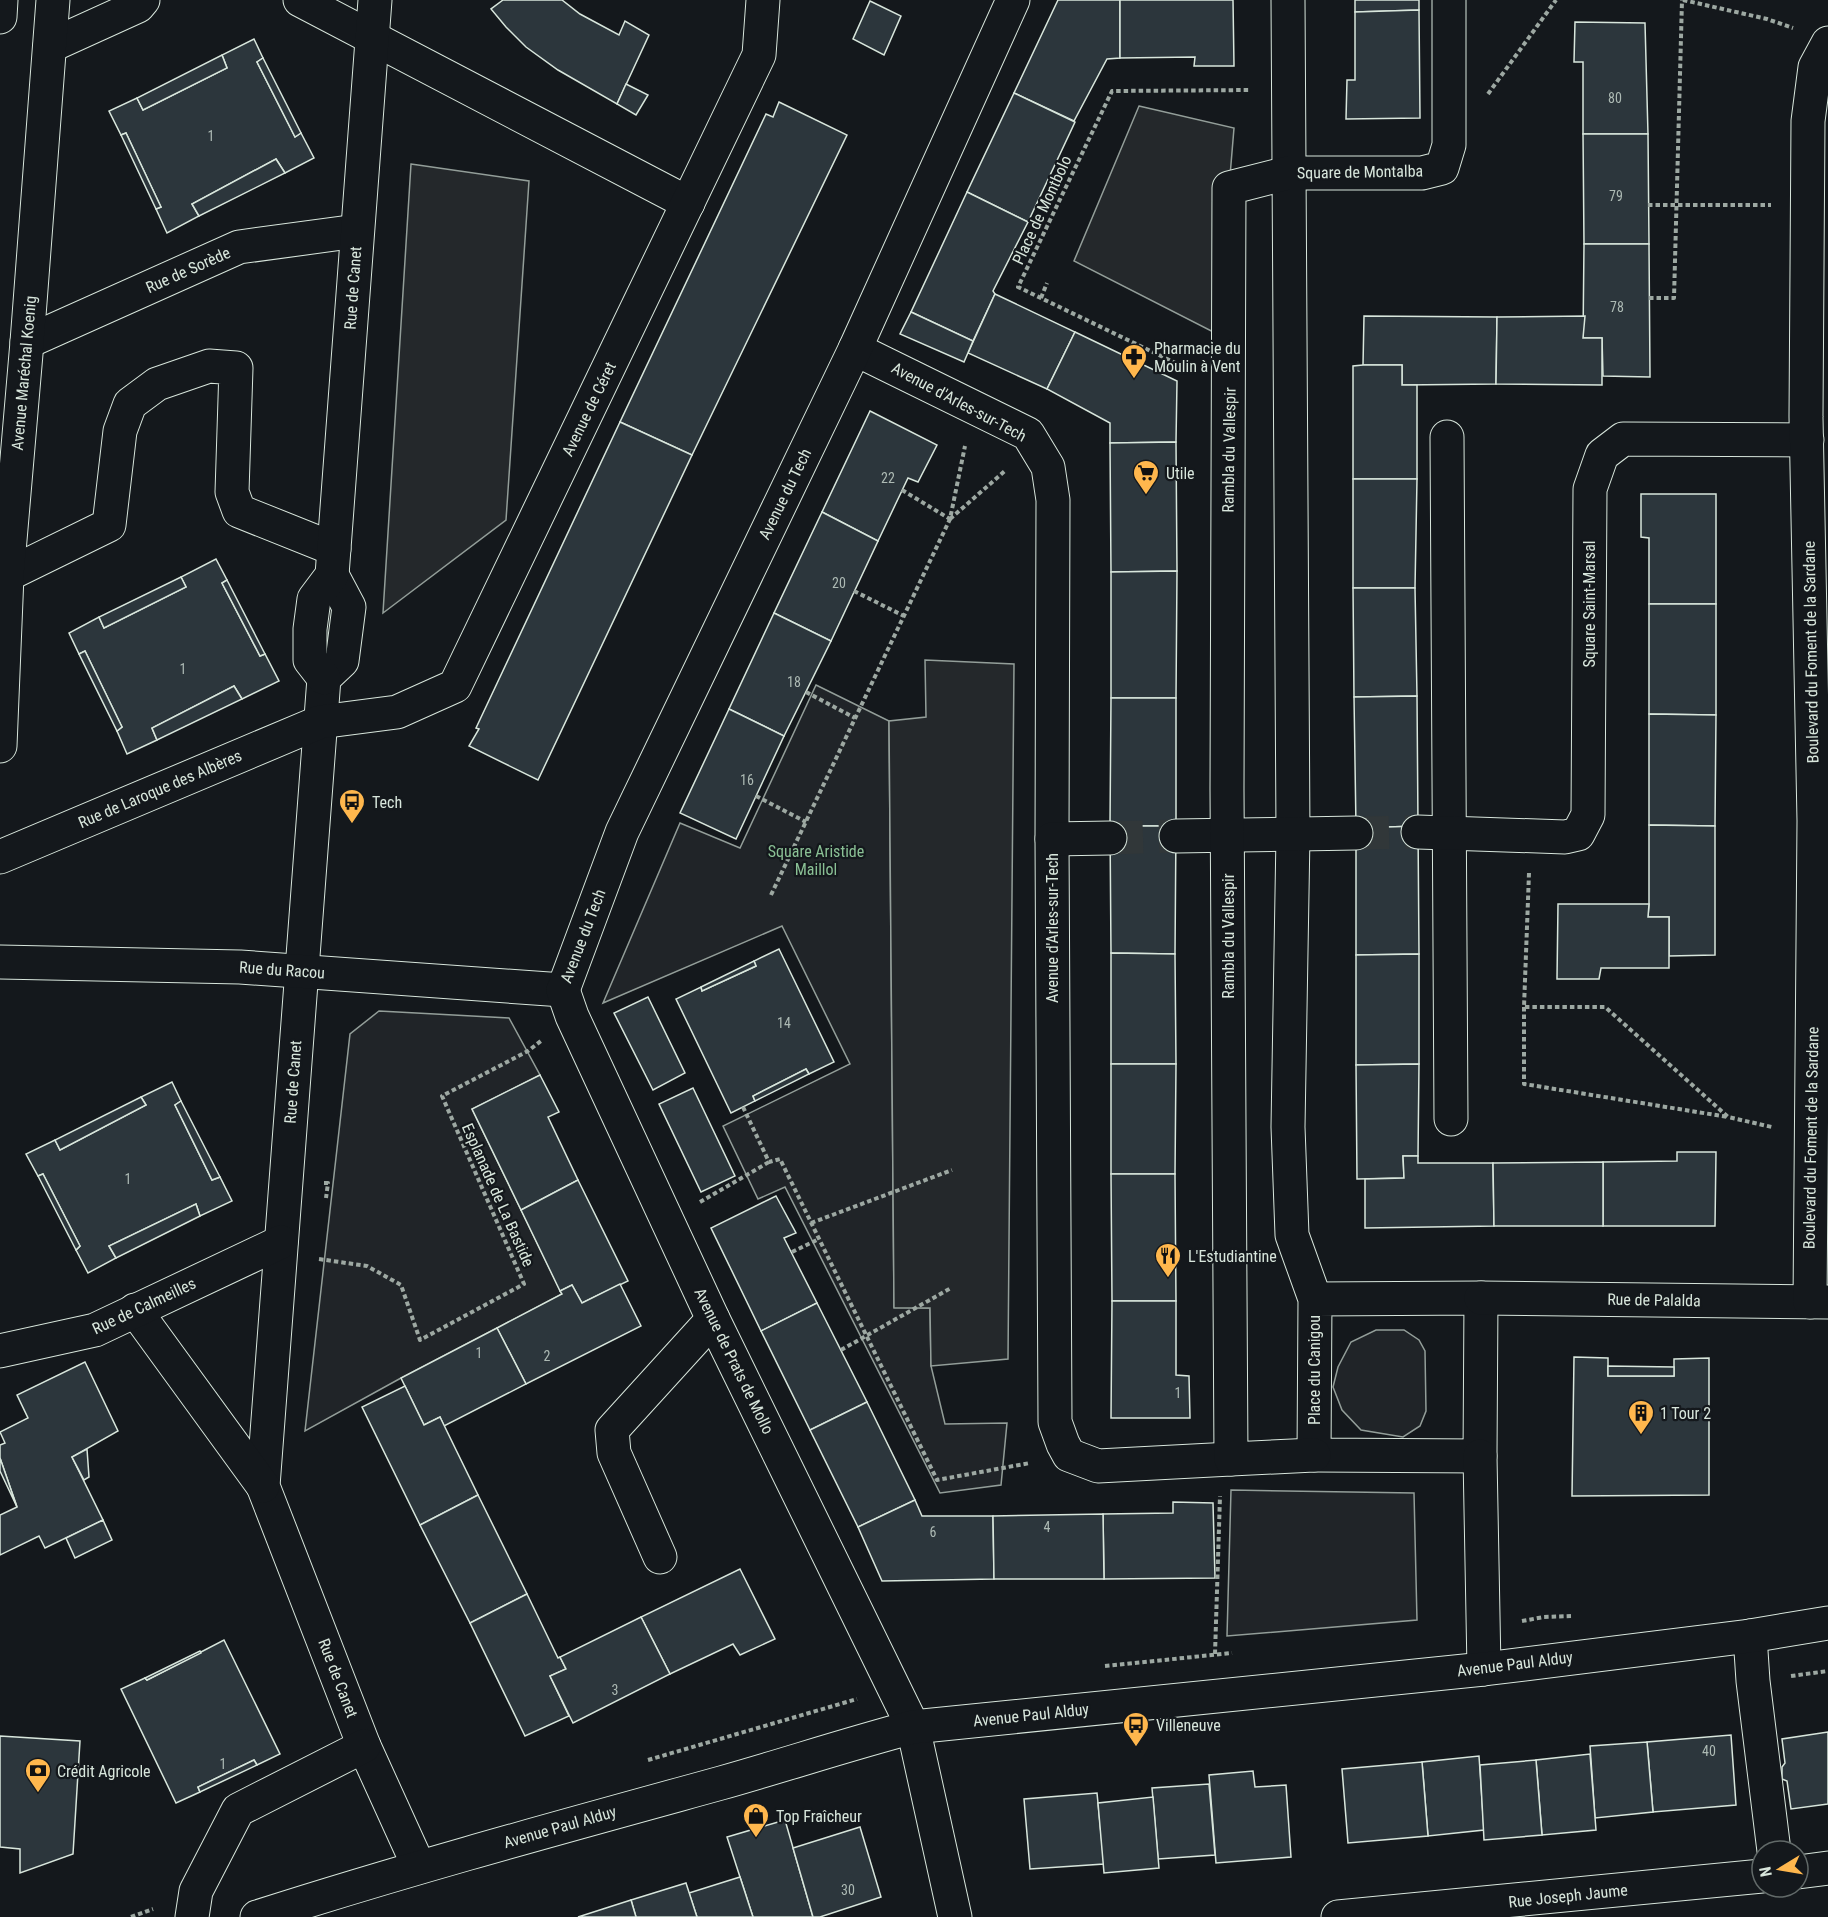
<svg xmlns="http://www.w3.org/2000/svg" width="1828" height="1917" font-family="'Roboto Condensed',sans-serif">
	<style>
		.green { fill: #202428; stroke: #939e99; stroke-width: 1.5 }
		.parking { fill: #24282b; stroke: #939e99; stroke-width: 1.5 }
		.building { fill: #2c363c; stroke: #d8e6dc; stroke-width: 1.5 }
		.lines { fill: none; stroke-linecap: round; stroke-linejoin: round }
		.minor-tunnel { stroke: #313739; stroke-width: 33; stroke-dasharray: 33 16; stroke-linecap: butt }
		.minor-casing { stroke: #d8e6dc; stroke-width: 35 }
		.major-casing { stroke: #d8e6dc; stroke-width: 35 }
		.path { stroke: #9da8a2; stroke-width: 4; stroke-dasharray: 4.5 3; stroke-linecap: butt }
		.minor { stroke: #14181c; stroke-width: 33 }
		.major { stroke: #14181c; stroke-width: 33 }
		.labels { text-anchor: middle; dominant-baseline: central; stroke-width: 4.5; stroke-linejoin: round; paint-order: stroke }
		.number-label { font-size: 14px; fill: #adbab4 }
		.street-label { font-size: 16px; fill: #d8e6dc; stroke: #14181c }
		.poi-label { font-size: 16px; fill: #d8e6dc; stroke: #14181c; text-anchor: start }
		.park-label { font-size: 16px; fill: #8ac095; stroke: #14181c }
	</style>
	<rect width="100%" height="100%" fill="#14181c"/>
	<g class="green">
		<polygon points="816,685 889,721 894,1307 930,1308 931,1366 945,1424 1007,1423 1001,1485 940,1493 785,1187 758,1199 723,1126 850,1064 782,926 603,1003 680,823 740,848"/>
		<polygon points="379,1011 509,1018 540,1075 472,1109 562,1294 401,1378 305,1431 350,1034"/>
		<polygon points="1376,1330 1404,1330 1419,1340 1425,1351 1426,1411 1420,1426 1403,1437 1361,1430 1342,1410 1333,1387 1338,1367 1351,1342"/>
		<polygon points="1231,1490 1414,1493 1417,1620 1227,1636"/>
	</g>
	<g class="parking">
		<polygon points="1139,106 1234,128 1229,188 1229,340 1074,261"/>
		<polygon points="411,164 529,181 506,520 383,613"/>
		<polygon points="925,660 1014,664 1008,1359 931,1366 930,1308 894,1308 889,721 926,717"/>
	</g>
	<g class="building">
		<polygon points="503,0 562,0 580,14 619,35 625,21 649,35 617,104 558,70 526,47 506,27 491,9"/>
		<polygon points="1058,0 1120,0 1120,58 1107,59 1074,121 1014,93"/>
		<polygon points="1120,0 1233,0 1234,66 1194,66 1195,57 1120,58"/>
		<polygon points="1355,0 1419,0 1419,10 1355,12"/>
		<polygon points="870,1 901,16 884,55 853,39"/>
		<polygon points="1419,10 1420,118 1346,119 1347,80 1355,80 1355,12"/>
		<polygon points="1575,22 1645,23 1648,134 1583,134 1583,62 1574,62"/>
		<polygon points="254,39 263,58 257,62 295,137 301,133 314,158 285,173 276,159 192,204 199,216 167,233 156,209 161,207 126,133 121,135 109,111 137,98 143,110 227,68 222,55"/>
		<polygon points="222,55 227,68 143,110 137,98"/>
		<polygon points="263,58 301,133 295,137 257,62"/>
		<polygon points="626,84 648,95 636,115 617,104"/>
		<polygon points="1014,93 1075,122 1028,222 967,192"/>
		<polygon points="779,102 847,135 692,455 620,422 766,114 773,117"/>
		<polygon points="126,133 161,207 156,209 121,135"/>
		<polygon points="1583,134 1648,134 1649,244 1584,244"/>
		<polygon points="276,159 285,173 199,216 192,204"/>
		<polygon points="967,192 1028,222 993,291 995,294 973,341 911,312"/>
		<polygon points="1584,244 1649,244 1650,377 1603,376 1602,338 1583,338"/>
		<polygon points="995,294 1075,332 1047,389 968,353"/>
		<polygon points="911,312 973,341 964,362 900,334"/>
		<polygon points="1364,316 1497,317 1496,384 1402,385 1402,365 1363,365"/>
		<polygon points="1585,316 1583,338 1602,338 1602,385 1496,384 1497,317"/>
		<polygon points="1075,332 1177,381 1176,442 1110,443 1110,423 1047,389"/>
		<polygon points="1363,365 1402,365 1402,385 1417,385 1417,479 1353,479 1353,366"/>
		<polygon points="870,411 937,445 918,482 908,478 878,541 822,512"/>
		<polygon points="620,422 692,455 538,780 469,746 479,729 476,728"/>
		<polygon points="1176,442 1177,571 1111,572 1110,443"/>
		<polygon points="1353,479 1417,479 1415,588 1353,588"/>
		<polygon points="1641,494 1716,494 1716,604 1649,604 1649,538 1641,537"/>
		<polygon points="822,512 878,541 831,641 774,613"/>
		<polygon points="216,559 227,580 222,583 260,656 265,654 279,681 242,699 234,686 152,728 157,740 127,754 117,731 122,727 85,651 79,654 69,633 99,617 104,628 186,587 181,577"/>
		<polygon points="1177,571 1176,698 1111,698 1111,572"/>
		<polygon points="181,577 186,587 104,628 99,617"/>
		<polygon points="227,580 265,654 260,656 222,583"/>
		<polygon points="1353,588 1415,588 1417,696 1354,697"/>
		<polygon points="1649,604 1716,604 1716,715 1649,714"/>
		<polygon points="774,613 831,641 784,736 729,709"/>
		<polygon points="85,651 122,727 117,731 79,654"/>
		<polygon points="234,686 242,699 157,740 152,728"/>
		<polygon points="1417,696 1418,826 1356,828 1354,697"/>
		<polygon points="1111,698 1176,698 1176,826 1110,826"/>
		<polygon points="729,709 784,736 736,839 680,813"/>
		<polygon points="1649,714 1716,715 1715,826 1649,825"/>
		<polygon points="1649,825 1715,826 1715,955 1669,956 1669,917 1648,917 1649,904"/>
		<polygon points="1110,826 1176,826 1175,954 1111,953"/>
		<polygon points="1418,826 1419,954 1356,955 1356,828"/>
		<polygon points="1558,904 1649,904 1648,917 1669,917 1669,968 1601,968 1599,979 1557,979"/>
		<polygon points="779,949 834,1062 809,1074 806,1069 753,1096 755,1101 731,1113 676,999 701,987 702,991 756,966 754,961"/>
		<polygon points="1111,953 1175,954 1176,1064 1111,1064"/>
		<polygon points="1419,954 1419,1064 1356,1065 1356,955"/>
		<polygon points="754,961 756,966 702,991 701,987"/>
		<polygon points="648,997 685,1073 653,1090 614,1013"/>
		<polygon points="1111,1064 1176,1064 1175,1174 1111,1174"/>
		<polygon points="1419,1064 1418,1156 1403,1156 1404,1178 1357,1179 1356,1065"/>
		<polygon points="806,1069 809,1074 755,1101 753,1096"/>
		<polygon points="540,1075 559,1112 548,1117 578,1180 521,1210 472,1109"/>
		<polygon points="172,1082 181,1101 175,1105 212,1180 220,1177 232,1201 200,1216 196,1204 109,1246 116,1258 88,1273 76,1250 80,1246 43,1174 38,1176 26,1154 55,1140 60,1150 146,1105 141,1097"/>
		<polygon points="693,1088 735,1176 701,1192 659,1104"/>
		<polygon points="141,1097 146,1105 60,1150 55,1140"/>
		<polygon points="181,1101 220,1177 212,1180 175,1105"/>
		<polygon points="1677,1152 1716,1152 1715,1226 1603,1226 1603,1162 1677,1161"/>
		<polygon points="1403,1156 1418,1156 1418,1163 1493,1163 1494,1226 1365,1228 1365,1179 1404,1178"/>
		<polygon points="1603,1162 1603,1226 1494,1226 1493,1163"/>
		<polygon points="43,1174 80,1246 76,1250 38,1176"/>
		<polygon points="1111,1174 1175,1174 1176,1301 1112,1301"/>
		<polygon points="578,1180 628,1281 582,1303 572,1285 560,1291 521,1210"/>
		<polygon points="776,1196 796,1233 784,1238 817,1303 761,1331 711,1228"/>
		<polygon points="196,1204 200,1216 116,1258 109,1246"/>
		<polygon points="620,1284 641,1326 526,1384 497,1328 562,1294 560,1291 572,1285 582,1303"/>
		<polygon points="1112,1301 1176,1301 1176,1375 1189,1376 1190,1418 1111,1418"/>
		<polygon points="817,1303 867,1402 810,1430 761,1331"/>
		<polygon points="497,1328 526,1384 444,1426 440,1417 424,1425 401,1378"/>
		<polygon points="1574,1357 1608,1358 1608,1376 1674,1376 1674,1359 1709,1358 1709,1495 1572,1496"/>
		<polygon points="85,1362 118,1431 72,1457 103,1520 45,1548 39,1536 0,1555 0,1515 17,1507 0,1458 0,1445 5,1443 0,1432 28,1418 17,1395"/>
		<polygon points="1608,1366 1674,1367 1674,1376 1608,1376"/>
		<polygon points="405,1386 424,1425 440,1417 478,1495 420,1525 362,1407"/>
		<polygon points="867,1402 915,1500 858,1527 810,1430"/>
		<polygon points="87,1449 89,1477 84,1480 72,1457"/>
		<polygon points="0,1458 17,1507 0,1471"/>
		<polygon points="478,1495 527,1594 470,1623 420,1525"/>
		<polygon points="915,1500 922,1516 993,1516 994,1579 882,1581 858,1527"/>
		<polygon points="1173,1502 1213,1503 1215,1578 1104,1579 1103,1514 1173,1513"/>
		<polygon points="1103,1514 1104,1579 994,1579 993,1516"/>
		<polygon points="103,1520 112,1540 75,1558 66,1538"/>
		<polygon points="740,1569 775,1639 740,1655 733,1644 670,1674 641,1617"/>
		<polygon points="527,1594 558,1658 560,1657 566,1669 550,1676 569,1716 525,1736 470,1623"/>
		<polygon points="641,1617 670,1674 573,1723 550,1676 566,1669 560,1657"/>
		<polygon points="224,1640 280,1754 257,1765 254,1760 198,1787 200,1792 176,1803 121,1689 145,1678 147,1680"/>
		<polygon points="200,1651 201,1653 147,1680 145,1678"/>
		<polygon points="1828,1732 1828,1804 1791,1809 1787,1781 1782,1779 1782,1767 1785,1763 1782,1739"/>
		<polygon points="1731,1735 1736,1805 1653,1812 1647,1742"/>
		<polygon points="0,1736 80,1741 73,1854 20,1873 20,1849 0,1847"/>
		<polygon points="1647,1742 1653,1812 1595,1818 1590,1746"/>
		<polygon points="1590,1754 1596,1830 1542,1835 1536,1760"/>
		<polygon points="1479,1756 1484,1830 1428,1836 1422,1762"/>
		<polygon points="254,1760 257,1765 200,1792 198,1787"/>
		<polygon points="1536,1760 1542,1835 1484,1840 1480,1765"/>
		<polygon points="1422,1762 1428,1836 1348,1843 1342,1769"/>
		<polygon points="1253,1771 1255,1787 1286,1785 1291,1857 1216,1863 1209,1775"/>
		<polygon points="1209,1784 1215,1855 1158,1859 1152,1788"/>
		<polygon points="1097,1793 1104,1864 1030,1869 1024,1799"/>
		<polygon points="1153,1797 1159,1868 1104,1873 1098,1803"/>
		<polygon points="785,1820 813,1917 753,1917 727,1837"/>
		<polygon points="860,1827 881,1897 820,1917 813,1917 793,1848"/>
		<polygon points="740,1877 753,1917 697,1917 689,1893"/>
		<polygon points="686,1883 697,1917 636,1917 631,1900"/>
		<polygon points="631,1900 636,1917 578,1917 606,1908"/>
	</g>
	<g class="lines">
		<g class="minor-tunnel">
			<polyline points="1356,833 1418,832"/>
			<polyline points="1110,838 1176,836"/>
		</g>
		<defs>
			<g id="minor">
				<polyline points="300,0 688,203"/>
				<polyline points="1288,0 1293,835 1288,1127 1292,1235 1315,1299 1314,1455 1480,1456 1481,1298 1315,1299"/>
				<polyline points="50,46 138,6 143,0"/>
				<polyline points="27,342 239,247 357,231"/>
				<polyline points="855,349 1028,434 1048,467 1053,500 1052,839 1055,1422 1063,1444 1069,1455 1098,1466 1231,1459"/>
				<polyline points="1447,437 1451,1119"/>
				<polyline points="7,575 109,525 120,431 130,404 157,384 209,366 236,368 232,492 239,511 334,549"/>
				<polyline points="332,575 349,607 342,661 324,678 263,1486 364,1746 419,1867"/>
				<polyline points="324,678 310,660 310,629 314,599 332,575 375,0"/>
				<polyline points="1418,832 1565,837 1578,834 1588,815 1590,489 1602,455 1623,439 1807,440"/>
				<polyline points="1176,836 1356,833"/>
				<polyline points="1052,839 1110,838"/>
				<polyline points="0,857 320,722 397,712 455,686 759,55 763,0"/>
				<polyline points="0,962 240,967 563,990"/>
				<polyline points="563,990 622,832 855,349 1013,0"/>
				<polyline points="563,990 572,1016 713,1319 913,1727 955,1917"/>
				<polyline points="1481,1298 1828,1302"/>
				<polyline points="1810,1302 1814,821 1806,417 1808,121 1815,67 1828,43"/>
				<polyline points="135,1310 263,1486"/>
				<polyline points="0,1351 95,1330 281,1242"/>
				<polyline points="1314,1455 1231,1459 1227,789 1229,188 1288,173 1422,173 1442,168 1449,145 1449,0"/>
				<polyline points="1480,1456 1484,1669"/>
				<polyline points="660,1557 614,1453 612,1430 713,1319"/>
				<polyline points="1750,1636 1753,1681 1774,1851"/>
				<polyline points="1798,1872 1828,1868"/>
				<polyline points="192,1917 196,1891 238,1810 364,1746"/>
				<path d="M257,1917C410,1868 565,1826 721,1783C785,1765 848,1744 913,1727L1484,1669L1750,1636L1828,1623"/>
				<polyline points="1338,1917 1762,1876"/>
			</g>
			<g id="major">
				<polyline points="0,17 1,0"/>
				<polyline points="0,746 7,575 27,342 53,0"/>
			</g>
		</defs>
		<use href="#minor" class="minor-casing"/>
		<use href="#major" class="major-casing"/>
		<g class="path">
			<polyline points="1683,0 1767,19 1793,28"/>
			<polyline points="1488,94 1556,0"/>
			<polyline points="1648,205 1771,205"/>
			<polyline points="1041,298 1047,283"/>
			<polyline points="1649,298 1674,298 1682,0"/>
			<polyline points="1190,370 1018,287 1112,91 1251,90"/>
			<polyline points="902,490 950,519"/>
			<polyline points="950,519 1006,470"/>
			<polyline points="854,591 904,616"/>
			<polyline points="806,692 855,718"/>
			<polyline points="756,796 806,822"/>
			<polyline points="1529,873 1524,1007 1605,1007 1728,1117 1772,1127"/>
			<polyline points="771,895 950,519 965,446"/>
			<polyline points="1524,1007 1524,1084 1728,1117"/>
			<polyline points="743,1107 769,1162 780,1159 937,1480 1030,1463"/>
			<polyline points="324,1183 328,1183 326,1198"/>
			<polyline points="700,1202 769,1162"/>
			<polyline points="811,1223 952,1170"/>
			<polyline points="792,1252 819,1239"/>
			<polyline points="319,1259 367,1266 401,1285 420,1340 524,1284 442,1096 528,1051 541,1041"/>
			<polyline points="841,1350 951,1288"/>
			<polyline points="1522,1621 1544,1617 1571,1616"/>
			<polyline points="1215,1654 1220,1496"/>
			<polyline points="1105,1666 1232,1653"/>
			<polyline points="1791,1676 1828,1671"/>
			<polyline points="648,1760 857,1699"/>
			<polyline points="131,1917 153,1909"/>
		</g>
		<use href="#minor" class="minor"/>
		<use href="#major" class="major"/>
	</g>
	<defs>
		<symbol id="pharmacy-pin" viewBox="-11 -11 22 30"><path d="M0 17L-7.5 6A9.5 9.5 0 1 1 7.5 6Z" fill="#ffb74d" stroke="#14181c"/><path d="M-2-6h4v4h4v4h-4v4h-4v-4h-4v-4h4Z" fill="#111"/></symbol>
		<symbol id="supermarket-pin" viewBox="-11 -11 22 30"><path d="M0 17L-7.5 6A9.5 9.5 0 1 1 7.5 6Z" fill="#ffb74d" stroke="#14181c"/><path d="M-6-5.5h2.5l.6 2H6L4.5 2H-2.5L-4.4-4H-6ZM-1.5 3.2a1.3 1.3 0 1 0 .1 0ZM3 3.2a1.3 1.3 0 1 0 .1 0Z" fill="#111"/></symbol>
		<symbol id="bus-pin" viewBox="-11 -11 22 30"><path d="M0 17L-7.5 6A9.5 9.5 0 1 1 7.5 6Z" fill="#ffb74d" stroke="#14181c"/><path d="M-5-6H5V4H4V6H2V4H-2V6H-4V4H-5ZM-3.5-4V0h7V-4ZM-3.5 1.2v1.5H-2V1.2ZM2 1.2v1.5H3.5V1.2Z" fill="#111"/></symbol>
		<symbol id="restaurant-pin" viewBox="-11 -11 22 30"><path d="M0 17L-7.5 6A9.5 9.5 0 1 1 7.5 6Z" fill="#ffb74d" stroke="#14181c"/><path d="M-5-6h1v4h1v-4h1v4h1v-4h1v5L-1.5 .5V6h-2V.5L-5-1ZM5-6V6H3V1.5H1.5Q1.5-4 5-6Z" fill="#111"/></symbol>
		<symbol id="building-pin" viewBox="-11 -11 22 30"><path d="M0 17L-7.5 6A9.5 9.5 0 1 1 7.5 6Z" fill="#ffb74d" stroke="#14181c"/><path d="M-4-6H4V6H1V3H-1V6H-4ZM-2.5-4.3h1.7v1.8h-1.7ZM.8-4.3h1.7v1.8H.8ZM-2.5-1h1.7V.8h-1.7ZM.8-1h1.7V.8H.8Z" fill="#111"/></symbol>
		<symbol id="bank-pin" viewBox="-11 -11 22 30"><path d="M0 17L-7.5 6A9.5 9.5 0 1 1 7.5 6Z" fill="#ffb74d" stroke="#14181c"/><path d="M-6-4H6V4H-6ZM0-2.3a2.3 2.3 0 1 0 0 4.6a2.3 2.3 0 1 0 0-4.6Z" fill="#111"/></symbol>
		<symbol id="shop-pin" viewBox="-11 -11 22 30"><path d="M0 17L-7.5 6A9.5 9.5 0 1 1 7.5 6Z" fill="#ffb74d" stroke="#14181c"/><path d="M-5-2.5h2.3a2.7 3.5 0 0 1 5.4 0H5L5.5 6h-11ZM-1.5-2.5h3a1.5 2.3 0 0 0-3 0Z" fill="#111"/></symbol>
	</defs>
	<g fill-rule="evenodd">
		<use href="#pharmacy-pin" x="1119" y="342" width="30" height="40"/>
		<use href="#supermarket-pin" x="1131" y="458" width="30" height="40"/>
		<use href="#bus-pin" x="337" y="787" width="30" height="40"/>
		<use href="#restaurant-pin" x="1153" y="1241" width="30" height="40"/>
		<use href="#building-pin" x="1626" y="1398" width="30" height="40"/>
		<use href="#bus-pin" x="1121" y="1710" width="30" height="40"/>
		<use href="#bank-pin" x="23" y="1756" width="30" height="40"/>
		<use href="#shop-pin" x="741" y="1801" width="30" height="40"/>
	</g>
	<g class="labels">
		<g class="number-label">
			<text x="1615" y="98">80</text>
			<text x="211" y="136">1</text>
			<text x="1616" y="196">79</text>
			<text x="1617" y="307">78</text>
			<text x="888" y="478">22</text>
			<text x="839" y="583">20</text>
			<text x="183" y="669">1</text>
			<text x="794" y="682">18</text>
			<text x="747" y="780">16</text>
			<text x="784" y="1023">14</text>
			<text x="128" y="1179">1</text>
			<text x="479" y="1353">1</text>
			<text x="547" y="1356">2</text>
			<text x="1178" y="1393">1</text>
			<text x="1047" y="1527">4</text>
			<text x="933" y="1532">6</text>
			<text x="615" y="1690">3</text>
			<text x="1709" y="1751">40</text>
			<text x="223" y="1764">1</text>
			<text x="848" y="1890">30</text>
		</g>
		<g class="street-label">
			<text transform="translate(1360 172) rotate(-1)">Square de Montalba</text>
			<text transform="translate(1042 210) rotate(-65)">Place de Montbolo</text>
			<text transform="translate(188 270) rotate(-24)">Rue de Sorède</text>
			<text transform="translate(353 288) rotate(-86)">Rue de Canet</text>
			<text transform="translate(24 373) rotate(-85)">Avenue Maréchal Koenig</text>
			<text transform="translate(959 402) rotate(28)">Avenue d'Arles-sur-Tech</text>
			<text transform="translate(589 409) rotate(-64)">Avenue de Céret</text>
			<text transform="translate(1229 450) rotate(-89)">Rambla du Vallespir</text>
			<text transform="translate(785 494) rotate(-64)">Avenue du Tech</text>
			<text transform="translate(1589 604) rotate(-90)">Square Saint-Marsal</text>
			<text transform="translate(1811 652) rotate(-91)">Boulevard du Foment de la Sardane</text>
			<text transform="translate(160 789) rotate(-23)">Rue de Laroque des Albères</text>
			<text transform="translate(1052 928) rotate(-90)">Avenue d'Arles-sur-Tech</text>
			<text transform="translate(583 936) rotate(-69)">Avenue du Tech</text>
			<text transform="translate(1228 936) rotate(-90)">Rambla du Vallespir</text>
			<text transform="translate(282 970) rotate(4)">Rue du Racou</text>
			<text transform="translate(293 1082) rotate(-86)">Rue de Canet</text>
			<text transform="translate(1811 1138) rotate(-89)">Boulevard du Foment de la Sardane</text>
			<text transform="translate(498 1195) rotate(66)">Esplanade de La Bastide</text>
			<text transform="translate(1654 1300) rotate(1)">Rue de Palalda</text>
			<text transform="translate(144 1306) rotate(-25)">Rue de Calmeilles</text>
			<text transform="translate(734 1361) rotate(64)">Avenue de Prats de Mollo</text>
			<text transform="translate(1314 1370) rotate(-90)">Place du Canigou</text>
			<text transform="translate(1515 1664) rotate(-7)">Avenue Paul Alduy</text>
			<text transform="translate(338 1678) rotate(69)">Rue de Canet</text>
			<text transform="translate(1031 1715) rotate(-6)">Avenue Paul Alduy</text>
			<text transform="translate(560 1827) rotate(-16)">Avenue Paul Alduy</text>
			<text transform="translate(1568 1896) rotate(-6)">Rue Joseph Jaume</text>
		</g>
		<g class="poi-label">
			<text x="1154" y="348">Pharmacie du<tspan x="1154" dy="18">Moulin à Vent</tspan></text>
			<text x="1166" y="473">Utile</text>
			<text x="372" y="802">Tech</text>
			<text x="1188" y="1256">L'Estudiantine</text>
			<text x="1660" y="1413">1 Tour 2</text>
			<text x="1156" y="1725">Villeneuve</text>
			<text x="57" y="1771">Crédit Agricole</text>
			<text x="776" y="1816">Top Fraîcheur</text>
		</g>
		<g class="park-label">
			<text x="816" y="851">Square Aristide<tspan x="816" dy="18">Maillol</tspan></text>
		</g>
	</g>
	<g transform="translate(1780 1869) rotate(259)"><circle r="28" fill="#14181c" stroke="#626a69" stroke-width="1.5"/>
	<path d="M0-4.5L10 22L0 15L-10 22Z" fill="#ffb74d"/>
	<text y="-9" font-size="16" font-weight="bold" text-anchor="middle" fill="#d8e6dc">N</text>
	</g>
</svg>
